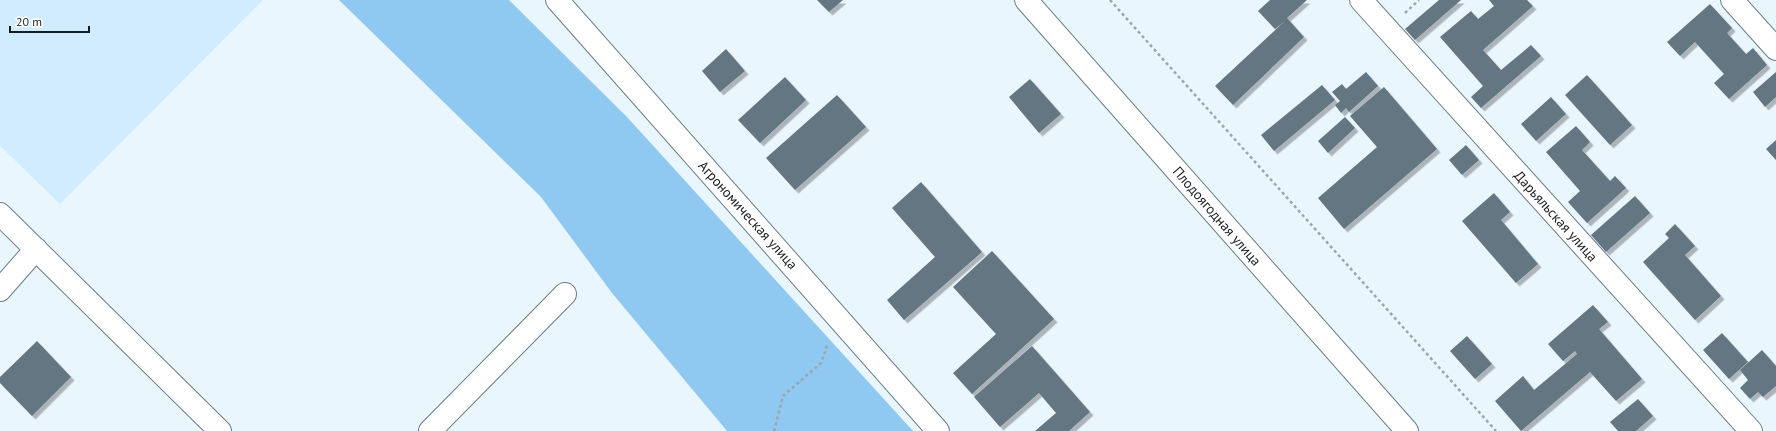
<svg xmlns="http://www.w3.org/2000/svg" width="1776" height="431" font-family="'PT Sans',sans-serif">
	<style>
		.built { fill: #d2ecff }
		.green { fill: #8fc8f0 }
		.building { fill: #647682; filter: url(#shadow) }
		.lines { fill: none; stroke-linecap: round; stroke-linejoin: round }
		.minor-casing { stroke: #6b7d89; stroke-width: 24 }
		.path { stroke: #9ca6ad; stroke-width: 2.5; stroke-dasharray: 3 3; stroke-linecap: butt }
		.minor { stroke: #fff; stroke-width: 22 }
		.labels { text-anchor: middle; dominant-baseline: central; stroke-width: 3; stroke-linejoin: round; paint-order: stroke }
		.street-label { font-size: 14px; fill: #161d22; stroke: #fff }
	</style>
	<defs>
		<filter id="shadow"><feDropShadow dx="3.5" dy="3.5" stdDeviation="0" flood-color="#0004"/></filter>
	</defs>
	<rect width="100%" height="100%" fill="#eaf6fe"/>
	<polygon class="built" points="0,0 263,0 60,204 0,146"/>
	<polygon class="green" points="339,0 509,0 627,117 913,431 727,431 612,293 541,197"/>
	<g class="building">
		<polygon points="817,0 843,0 829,12"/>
		<polygon points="1270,0 1307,0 1287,18 1304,37 1233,105 1215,86 1285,21 1275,29 1258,11"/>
		<polygon points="1439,0 1461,0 1415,40 1405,29"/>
		<polygon points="1489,0 1527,0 1533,6 1483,50 1501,70 1531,45 1541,56 1481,108 1471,97 1483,86 1440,37 1471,11 1478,19 1494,6"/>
		<polygon points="1710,4 1732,28 1727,33 1746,54 1753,48 1767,65 1729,99 1714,83 1724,74 1695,42 1680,56 1667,42"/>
		<polygon points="726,49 745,71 720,92 702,71"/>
		<polygon points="1366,72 1378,86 1349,112 1346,108 1341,113 1335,105 1340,101 1332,92 1342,84 1346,89"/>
		<polygon points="1776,72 1776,97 1765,107 1753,92"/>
		<polygon points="1587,75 1632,125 1610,145 1565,95"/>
		<polygon points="785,77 806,100 760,143 738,120"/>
		<polygon points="1030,79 1061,114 1039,133 1009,97"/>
		<polygon points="1322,85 1335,100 1274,151 1261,135"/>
		<polygon points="1384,87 1437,149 1344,229 1318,198 1377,147 1350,116"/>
		<polygon points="837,95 866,127 795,190 766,158"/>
		<polygon points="1551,97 1566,114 1536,141 1521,124"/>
		<polygon points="1345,117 1355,128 1328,153 1318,141"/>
		<polygon points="1576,126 1590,142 1582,150 1610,181 1615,176 1626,188 1587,223 1568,202 1580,191 1546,152"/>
		<polygon points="1776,140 1776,160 1766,149"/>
		<polygon points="1466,145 1479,160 1462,175 1449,160"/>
		<polygon points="921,182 982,252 904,320 887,300 935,257 892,208"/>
		<polygon points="1494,193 1510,212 1501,220 1538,264 1516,283 1462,221"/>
		<polygon points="1635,196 1650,213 1606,252 1591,235"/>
		<polygon points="1675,224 1695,246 1685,255 1721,296 1695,320 1643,262 1669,238 1665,234"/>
		<polygon points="992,251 1054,319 972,394 953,373 996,334 953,287"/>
		<polygon points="1593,305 1608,322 1599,329 1642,379 1616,401 1590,372 1521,431 1495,401 1523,376 1534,390 1577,354 1575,351 1563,361 1548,344"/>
		<polygon points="1722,333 1748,362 1729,379 1703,350"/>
		<polygon points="1467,336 1492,364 1475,379 1450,351"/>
		<polygon points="37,341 71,377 32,416 0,383 0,377"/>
		<polygon points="1032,346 1090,412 1069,431 1035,431 1056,413 1039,393 1000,427 974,397"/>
		<polygon points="1762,350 1776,366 1776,386 1763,397 1758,392 1750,399 1740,388 1748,380 1740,370"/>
		<polygon points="1638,399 1653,416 1636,431 1618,431 1610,422"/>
	</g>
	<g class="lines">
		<defs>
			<g id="minor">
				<polyline points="557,0 938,431"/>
				<polyline points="1026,0 1407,431"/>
				<polyline points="1361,0 1751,431"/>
				<polyline points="1732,0 1776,49"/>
				<polyline points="0,214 220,431"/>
				<polyline points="0,290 36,249"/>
				<polyline points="430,431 565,294"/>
			</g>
		</defs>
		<use href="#minor" class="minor-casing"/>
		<g class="path">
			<polyline points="1110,0 1496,431"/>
			<polyline points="1405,13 1419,0"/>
			<polyline points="774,431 783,396 821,363 828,343"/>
		</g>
		<use href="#minor" class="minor"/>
	</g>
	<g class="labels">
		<g class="street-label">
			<text transform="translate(748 215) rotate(48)">Агрономическая улица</text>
			<text transform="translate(1217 216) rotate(49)">Плодоягодная улица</text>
			<text transform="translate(1556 216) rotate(48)">Дарьяльская улица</text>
		</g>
	</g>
	<path d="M10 26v6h79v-6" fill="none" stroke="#161d22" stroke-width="2"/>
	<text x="16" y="26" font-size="12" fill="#161d22" stroke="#ffffff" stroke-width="3" paint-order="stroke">20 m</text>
</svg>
